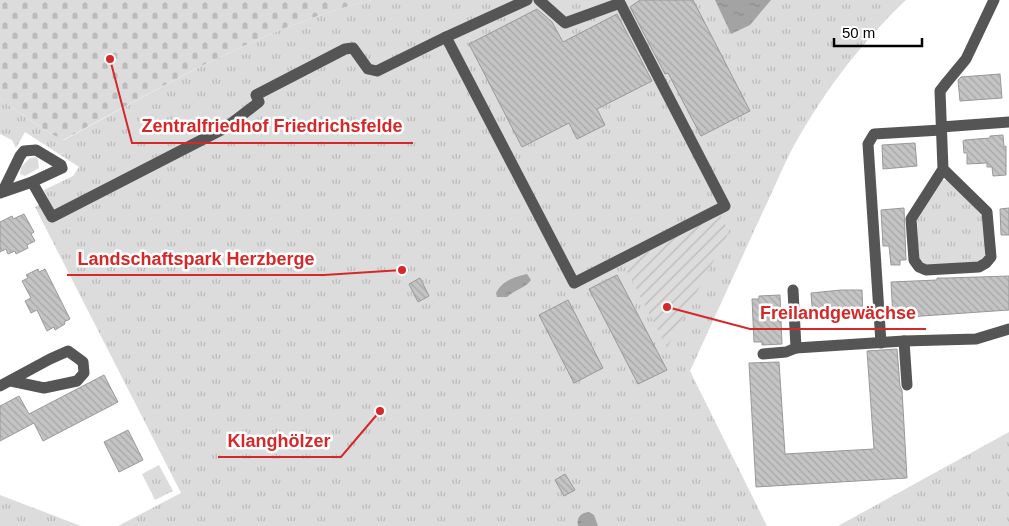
<svg xmlns="http://www.w3.org/2000/svg" width="1009" height="526" font-family="Helvetica,sans-serif">
	<style>
		.grass { fill: #dcdcdc }
		.cemetery { fill: url(#cemetery-stones) }
		.park { fill: url(#park-tufts) }
		.garden { fill: url(#garden-furrows) }
		.water { fill: url(#water-ripples) }
		.building { fill: url(#building-back-hatch); stroke: #999 }
		.lines { fill: none; stroke-linecap: round; stroke-linejoin: round }
		.minor { stroke: #555; stroke-width: 11 }
		.leader { fill: none; stroke: #d62828; stroke-width: 2 }
		.callout-dot { fill: #d62828; stroke: #fff; stroke-width: 2 }
		.callout-label { font-size: 18px; text-anchor: middle; font-weight: bold; fill: #d62828; stroke: #fff; stroke-width: 5; stroke-linejoin: round; paint-order: stroke }
	</style>
	<defs>
		<pattern id="cemetery-stones" width="16" height="16" patternUnits="userSpaceOnUse" patternTransform="scale(1.25)"><rect width="16" height="16" fill="#dcdcdc"/><path d="M2 7V4a2 2 0 0 1 4 0v3zM10 15v-3a2 2 0 0 1 4 0v3z" fill="#bbb"/></pattern>
		<pattern id="park-tufts" width="24" height="20" patternUnits="userSpaceOnUse" patternTransform="scale(1.25)"><rect width="24" height="20" fill="#dcdcdc"/><path d="M3 7l-1-3M5 7V3M7 7l1-3M15 17l-1-3M17 17v-4M19 17l1-3" fill="none" stroke="#bbb"/></pattern>
		<pattern id="garden-furrows" width="10" height="10" patternUnits="userSpaceOnUse" patternTransform="scale(1.25)"><rect width="10" height="10" fill="#dcdcdc"/><path d="M-1 1l2-2M0 10L10 0M9 11l2-2" fill="none" stroke="#bbb"/></pattern>
		<pattern id="water-ripples" width="26" height="14" patternUnits="userSpaceOnUse" patternTransform="scale(1.25)"><rect width="26" height="14" fill="#a3a3a3"/><path d="M2 4q2-2 4 0t4 0M15 11q2-2 4 0t4 0" fill="none" stroke="#8b8b8b"/></pattern>
		<pattern id="building-back-hatch" width="6" height="6" patternUnits="userSpaceOnUse" patternTransform="scale(1.25)"><rect width="6" height="6" fill="#c4c4c4"/><path d="M-1 5l2 2M0 0l6 6M5-1l2 2" fill="none" stroke="#a7a7a7"/></pattern>
	</defs>
	<rect width="100%" height="100%" fill="#fff"/>
	<polygon class="grass" points="36,157 38,159 39,168 25,176 20,174 21,167 30,158"/>
	<path class="cemetery" d="M0,0H372C262,27 162,87 63,140L49,133L0,99Z"/>
	<g class="park">
		<path d="M372,0H906C857,47 818,99 787,159L690,371L767,526H118L181,493L35,207L48,199L44,190L73,176L79,167L25,132L16,148L12,140L0,134V99L49,133L64,140C162,87 262,27 372,0Z"/>
		<polygon points="942,180 948,180 982,212 987,253 981,262 934,267 921,262 919,258 917,220"/>
		<polygon points="1009,432 1009,526 838,526"/>
		<polygon points="159,465 173,491 155,500 142,474"/>
		<polygon points="0,495 81,526 0,526"/>
	</g>
	<polygon class="garden" points="719,213 729,232 667,348 624,265"/>
	<g class="water">
		<polygon points="715,0 771,0 750,25 731,34"/>
		<path d="M527,274L531,280C526,288 514,290 507,297H497L496,293C502,281 514,277 527,274Z"/>
		<path d="M589,512L594,515L598,526H578C576,517 581,513 589,512Z"/>
	</g>
	<g class="building">
		<polygon points="640,0 693,0 750,111 701,136 668,73 665,74 630,7"/>
		<polygon points="537,9 552,22 563,42 617,14 652,81 597,109 605,125 577,139 569,123 522,147 469,44"/>
		<polygon points="1000,74 1002,98 960,101 958,80 961,77"/>
		<polygon points="1003,135 1004,147 1006,146 1006,175 993,176 992,167 987,167 987,163 967,164 967,153 964,153 963,141 965,140 990,138 990,136"/>
		<polygon points="915,143 917,166 883,169 882,145"/>
		<polygon points="904,208 906,260 900,260 900,265 891,265 889,246 883,246 881,210"/>
		<polygon points="1009,208 1009,235 1001,235 1000,209"/>
		<polygon points="24,214 34,232 31,234 35,241 27,245 28,248 16,254 15,251 8,254 6,249 0,252 0,222 12,216 13,219"/>
		<polygon points="38,269 39,272 45,269 70,319 64,322 65,324 55,330 54,327 47,331 37,310 31,313 25,301 31,298 22,281 28,278 26,275"/>
		<polygon points="617,275 667,370 638,384 589,289"/>
		<polygon points="1009,276 1009,310 893,318 891,282 937,280 937,278 947,278"/>
		<polygon points="420,278 429,296 418,302 409,284"/>
		<polygon points="841,290 862,290 863,317 813,320 811,293"/>
		<polygon points="780,295 782,344 762,345 762,342 754,342 752,299 759,299 759,296"/>
		<polygon points="568,300 603,368 574,383 539,315"/>
		<polygon points="897,349 900,386 902,390 907,478 756,487 749,363 779,362 785,454 874,449 867,351"/>
		<polygon points="104,375 118,402 43,441 34,423 0,441 0,406 19,396 29,414"/>
		<polygon points="128,430 143,460 119,472 104,442"/>
		<polygon points="565,474 575,490 564,496 555,480"/>
	</g>
	<g class="lines">
		<g class="minor">
			<polyline points="446,37 574,283 725,206 620,3 565,23 539,0"/>
			<polyline points="941,127 1009,122"/>
			<polyline points="943,169 987,212 991,257 986,263 979,267 926,270 919,267 914,260 911,219 943,169 940,91 947,82 966,59 994,0"/>
			<polyline points="32,182 52,217 225,128 259,102 256,95 345,49 353,48 368,69 377,71 446,37 527,0"/>
			<polyline points="0,193 32,182 62,168 61,165 36,150 24,151 20,156 3,191"/>
			<polyline points="793,290 796,348"/>
			<polyline points="904,341 907,385"/>
			<polyline points="881,343 868,144 874,134 941,130"/>
			<polyline points="763,354 786,352 796,348 904,341 976,339 1009,329"/>
			<polyline points="0,386 50,359 68,351 83,362 84,373 77,381 44,388 11,381"/>
		</g>
	</g>
	<path class="leader" d="M110 59L132 143H413M402 270L324 275H67M667 307L750 329H926M380 411L341 457H218"/>
	<g class="callout-dot">
		<circle cx="110" cy="59" r="5"/>
		<circle cx="402" cy="270" r="5"/>
		<circle cx="667" cy="307" r="5"/>
		<circle cx="380" cy="411" r="5"/>
	</g>
	<g class="callout-label">
		<text x="272" y="132">Zentralfriedhof Friedrichsfelde</text>
		<text x="196" y="265">Landschaftspark Herzberge</text>
		<text x="838" y="319">Freilandgewächse</text>
		<text x="279" y="447">Klanghölzer</text>
	</g>
	<path d="M834 38v8h88v-8" fill="none" stroke="#000000" stroke-width="2.5"/>
	<text x="842" y="38" font-size="15" fill="#000000" stroke="#ffffff" stroke-width="4" paint-order="stroke">50 m</text>
</svg>
